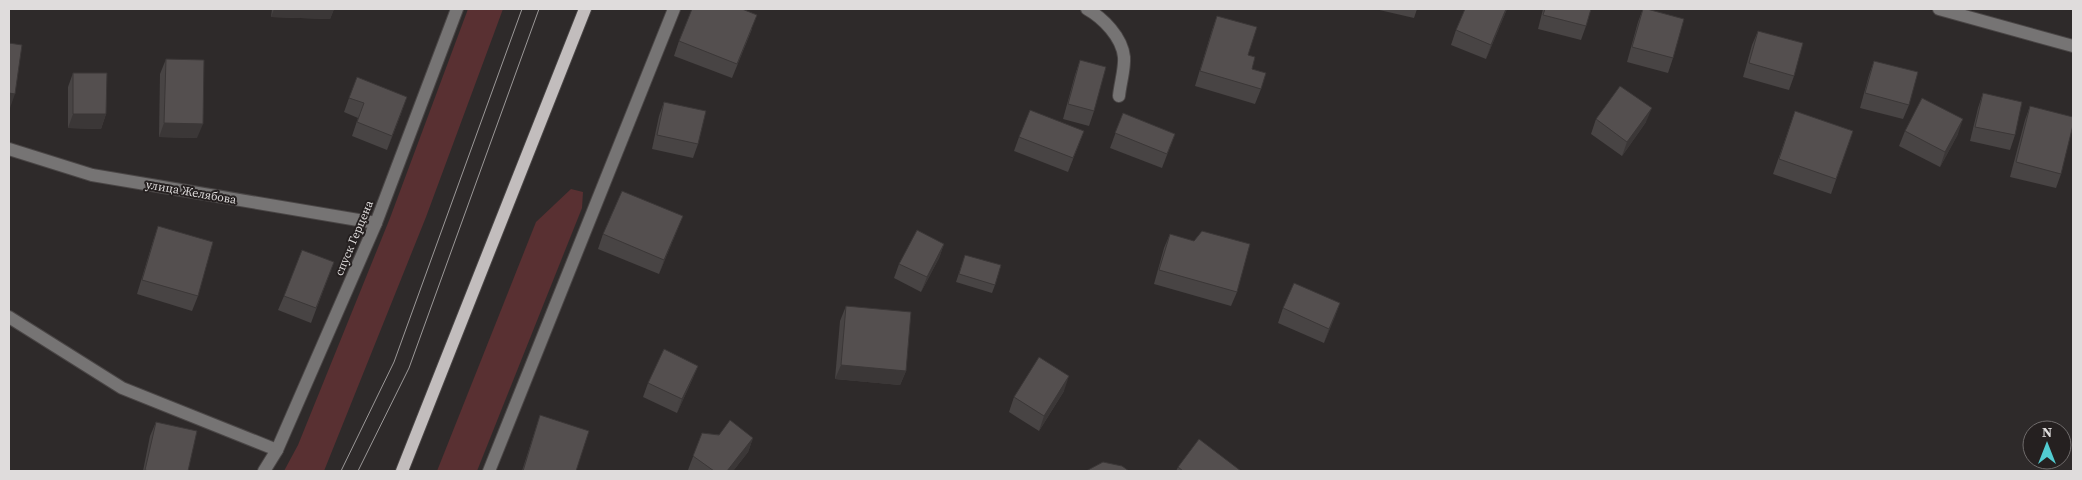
<svg xmlns="http://www.w3.org/2000/svg" width="2082" height="480" font-family="'Source Serif 4',serif">
	<style>
		.green { fill: #593032 }
		.lines { fill: none; stroke-linecap: round; stroke-linejoin: round }
		.minor-casing { stroke: #4a4646; stroke-width: 14 }
		.major-casing { stroke: #4a4646; stroke-width: 14 }
		.minor { stroke: #767474; stroke-width: 12 }
		.major { stroke: #c2bdbd; stroke-width: 12 }
		.tram { stroke: #9b9898; stroke-width: 1 }
		.wall { fill: #484444 }
		.shaded-wall { fill: #3b3737 }
		.building { fill: #544f4f; stroke: #3b3737 }
		.labels { text-anchor: middle; dominant-baseline: central; stroke-width: 4; stroke-linejoin: round; paint-order: stroke }
		.street-label { font-size: 12px; fill: #dfdcdc; stroke: #252020 }
	</style>
	<rect width="100%" height="100%" fill="#2e2a2a"/>
	<g class="green">
		<polygon points="468,9 503,9 426,217 324,471 284,471 298,445 390,218"/>
		<polygon points="571,189 583,192 582,208 477,471 437,471 536,222"/>
	</g>
	<g class="lines">
		<defs>
			<g id="minor">
				<path d="M1087,9C1103,18 1122,37 1124,57C1125,69 1120,84 1119,96"/>
				<polyline points="1939,9 2073,46"/>
				<polyline points="9,149 92,175 376,223"/>
				<polyline points="9,317 122,388 277,450"/>
				<polyline points="264,471 277,450 376,223 457,9"/>
				<polyline points="489,471 674,9"/>
			</g>
			<polyline id="major" points="402,471 585,9"/>
		</defs>
		<use href="#minor" class="minor-casing"/>
		<use href="#major" class="major-casing"/>
		<use href="#minor" class="minor"/>
		<use href="#major" class="major"/>
		<g class="tram">
			<polyline points="341,471 394,362 522,9"/>
			<polyline points="358,471 409,368 539,9"/>
		</g>
	</g>
	<g class="wall">
		<polygon points="272,9 334,9 330,19 271,17"/>
		<polygon points="1375,9 1417,9 1414,18"/>
		<polygon points="1507,9 1486,59 1451,45 1456,30"/>
		<polygon points="1543,9 1591,9 1586,26 1581,40 1538,29"/>
		<polygon points="1643,9 1673,58 1668,73 1627,62 1638,22"/>
		<polygon points="1217,16 1248,55 1252,69 1261,89 1255,104 1195,86 1212,30"/>
		<polygon points="752,29 732,78 674,56 679,41"/>
		<polygon points="1758,31 1794,76 1789,90 1743,77 1752,45"/>
		<polygon points="166,59 197,138 159,137 160,74"/>
		<polygon points="1080,60 1094,111 1089,126 1063,119 1075,75"/>
		<polygon points="1874,61 1909,105 1903,119 1860,108 1869,75"/>
		<polygon points="73,73 106,114 101,129 68,128 68,87"/>
		<polygon points="1983,93 2015,135 2010,150 1970,141 1978,108"/>
		<polygon points="349,98 402,111 387,150 352,136 358,118 344,112"/>
		<polygon points="664,102 698,144 693,158 652,149 659,116"/>
		<polygon points="2030,106 2061,174 2056,188 2010,177 2025,120"/>
		<polygon points="1795,111 1853,131 1831,194 1773,174"/>
		<polygon points="1123,113 1175,134 1162,168 1110,148"/>
		<polygon points="1596,119 1646,122 1622,156 1591,134"/>
		<polygon points="1084,131 1068,172 1014,151 1019,137"/>
		<polygon points="1905,131 1958,134 1940,167 1899,146"/>
		<polygon points="683,216 659,274 598,249 603,234"/>
		<polygon points="158,226 198,296 192,311 137,294 153,241"/>
		<polygon points="1170,234 1237,292 1231,306 1154,284 1164,248"/>
		<polygon points="944,244 939,258 921,292 894,278 899,264"/>
		<polygon points="965,255 995,285 992,293 956,282"/>
		<polygon points="334,262 311,323 278,310 284,296"/>
		<polygon points="1340,303 1324,343 1278,323 1283,308"/>
		<polygon points="846,306 906,371 900,385 835,379 840,321"/>
		<polygon points="698,366 692,380 677,413 643,397 648,383"/>
		<polygon points="1064,391 1039,431 1009,412 1014,397"/>
		<polygon points="540,415 576,471 522,471"/>
		<polygon points="156,422 188,471 143,471 150,436"/>
		<polygon points="702,433 753,438 748,452 733,471 690,471 688,470"/>
		<polygon points="1178,467 1241,471 1176,471"/>
	</g>
	<g class="shaded-wall">
		<polygon points="274,9 334,9 330,19 271,17"/>
		<polygon points="1506,9 1507,9 1486,59 1491,45"/>
		<polygon points="9,93 15,94 10,108 9,108"/>
		<polygon points="407,97 402,111 387,150 392,136"/>
		<polygon points="1652,108 1646,122 1622,156 1627,142"/>
		<polygon points="73,114 106,114 101,129 68,128"/>
		<polygon points="1963,119 1958,134 1940,167 1945,152"/>
		<polygon points="164,123 203,124 197,138 159,137"/>
		<polygon points="683,216 677,230 659,274 664,260"/>
		<polygon points="944,244 939,258 921,292 927,277"/>
		<polygon points="1340,303 1335,317 1324,343 1329,329"/>
		<polygon points="841,365 906,371 900,385 835,379"/>
		<polygon points="698,366 692,380 677,413 682,399"/>
		<polygon points="1069,376 1064,391 1039,431 1044,416"/>
		<polygon points="753,438 748,452 733,471 727,471"/>
	</g>
	<g class="building">
		<polygon points="692,9 742,9 757,15 737,64 679,41"/>
		<polygon points="1465,9 1506,9 1491,45 1456,30"/>
		<polygon points="1545,9 1591,9 1586,26 1543,15"/>
		<polygon points="1643,9 1647,9 1684,19 1673,58 1632,47"/>
		<polygon points="1217,16 1257,27 1248,55 1255,57 1252,69 1266,73 1261,89 1200,71"/>
		<polygon points="1758,31 1803,43 1794,76 1749,63"/>
		<polygon points="9,43 22,45 15,94 9,93"/>
		<polygon points="166,59 204,60 203,124 164,123"/>
		<polygon points="1080,60 1106,67 1094,111 1068,104"/>
		<polygon points="1874,61 1918,72 1909,105 1865,93"/>
		<polygon points="73,73 107,73 106,114 73,114"/>
		<polygon points="357,77 407,97 392,136 357,122 364,103 349,98"/>
		<polygon points="1620,86 1652,108 1627,142 1596,119"/>
		<polygon points="1983,93 2022,102 2015,135 1975,127"/>
		<polygon points="1922,98 1963,119 1945,152 1905,131"/>
		<polygon points="664,102 706,111 698,144 657,135"/>
		<polygon points="2030,106 2073,117 2073,125 2061,174 2016,162"/>
		<polygon points="1030,110 1084,131 1073,158 1019,137"/>
		<polygon points="1795,111 1853,131 1836,179 1779,159"/>
		<polygon points="1123,113 1175,134 1167,154 1115,133"/>
		<polygon points="622,191 683,216 664,260 603,234"/>
		<polygon points="158,226 213,242 198,296 142,280"/>
		<polygon points="917,230 944,244 927,277 899,264"/>
		<polygon points="1202,231 1250,244 1237,292 1159,270 1170,234 1194,241"/>
		<polygon points="302,250 334,262 316,308 284,296"/>
		<polygon points="965,255 1001,265 995,285 959,274"/>
		<polygon points="1294,283 1340,303 1329,329 1283,308"/>
		<polygon points="846,306 911,312 906,371 841,365"/>
		<polygon points="664,349 698,366 682,399 648,383"/>
		<polygon points="1039,357 1069,376 1044,416 1014,397"/>
		<polygon points="540,415 589,431 576,471 523,471"/>
		<polygon points="730,420 753,438 727,471 714,471 693,456 702,433 719,435"/>
		<polygon points="156,422 197,431 188,471 149,471 145,470"/>
		<polygon points="1199,439 1241,471 1183,471 1178,467"/>
		<polygon points="1103,462 1122,466 1129,471 1086,471"/>
	</g>
	<g class="labels">
		<g class="street-label">
			<text transform="translate(191 192) rotate(10)">улица Желябова</text>
			<text transform="translate(354 238) rotate(-67)">спуск Герцена</text>
		</g>
	</g>
	<rect width="2082" height="480" fill="none" stroke="#dfdcdc" stroke-width="20"/>
	<g transform="translate(2047 445)"><circle r="24" fill="#252020" stroke="#6f6b6b"/>
	<path d="M0-4L9 19L0 12L-9 19Z" fill="#52ccd1"/>
	<text y="-8" font-size="14" font-weight="bold" text-anchor="middle" fill="#dfdcdc">N</text>
	</g>
</svg>
